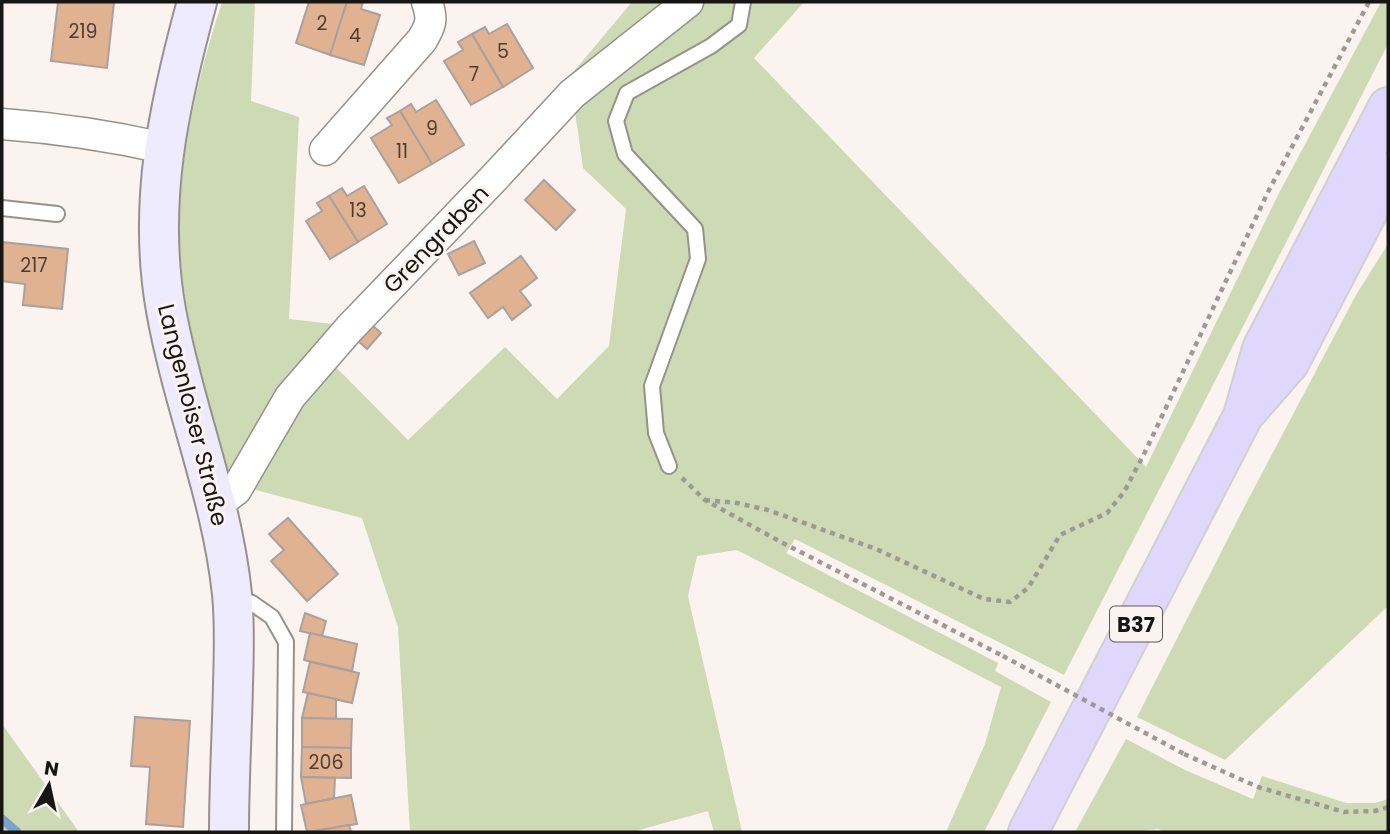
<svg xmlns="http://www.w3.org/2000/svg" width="1390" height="834" font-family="Poppins,sans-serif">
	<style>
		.green { fill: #cddab4 }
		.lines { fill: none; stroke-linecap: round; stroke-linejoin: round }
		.stream { stroke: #79a4c8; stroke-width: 9 }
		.building { fill: #e1b292; stroke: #a8a19d; stroke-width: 2 }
		.lane-casing { stroke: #97918d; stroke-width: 18 }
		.street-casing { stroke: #97918d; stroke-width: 33 }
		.secondary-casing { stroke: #97918d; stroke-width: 42 }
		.primary-casing { stroke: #d1d0d0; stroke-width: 42 }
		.path { stroke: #9e9996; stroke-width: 4.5; stroke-dasharray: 5 5; stroke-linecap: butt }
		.lane { stroke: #fff; stroke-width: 14 }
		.street { stroke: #fff; stroke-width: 30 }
		.secondary { stroke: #efebfe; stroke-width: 38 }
		.primary { stroke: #e0d7fd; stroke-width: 38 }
		.path-bridge { stroke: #9e9996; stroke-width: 4.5; stroke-dasharray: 5 5; stroke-linecap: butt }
		.labels { text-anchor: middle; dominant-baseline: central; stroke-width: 6; stroke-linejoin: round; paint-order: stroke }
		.number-label { font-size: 19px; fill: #4a3d34 }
		.shield { fill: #faf3ef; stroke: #5c5856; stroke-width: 2 }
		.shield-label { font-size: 21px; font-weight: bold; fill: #181614 }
		.street-label { font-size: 23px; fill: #181614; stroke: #faf3ef }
	</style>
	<rect width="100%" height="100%" fill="#faf3ef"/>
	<g class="green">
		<path d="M222,2H255L251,101L299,117L289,319L342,325L319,350L408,440L505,347L557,399L609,346L626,209L583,168L570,76L632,2H804L754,58L1146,467L1278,195L1381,2H1388V44L1064,675L795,539L786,553L998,663L995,671L1051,702L984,832H946L985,744L1001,687L737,550L697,556L688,596L742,832H714L708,811L632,832H410L398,627L362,518L248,488L228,475C212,412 192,348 183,283C171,188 193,92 222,2Z"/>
		<polygon points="1388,244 1388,606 1225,760 1137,717 1240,515 1356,295"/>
		<polygon points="2,724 79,832 2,832"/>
		<polygon points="1126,739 1185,770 1253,799 1262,776 1346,803 1375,803 1388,799 1388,832 1164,832 1158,829 1134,832 1075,832"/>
	</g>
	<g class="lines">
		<polyline class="stream" points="2,819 17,832"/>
	</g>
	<g class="building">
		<polygon points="58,2 114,2 107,68 51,61"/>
		<polygon points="309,2 347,2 330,55 296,43"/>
		<polygon points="347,2 363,2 361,9 380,15 364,65 330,55"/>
		<polygon points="507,24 533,68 503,87 472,34 485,27 489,34"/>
		<polygon points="472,34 503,87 471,105 444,61 463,50 458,42"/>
		<polygon points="436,100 464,145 432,164 400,111 411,104 416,112"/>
		<polygon points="400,111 432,164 399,183 371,138 392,125 387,118"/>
		<polygon points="544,180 575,210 556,230 525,200"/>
		<polygon points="364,186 387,224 358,242 329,196 342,188 347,196"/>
		<polygon points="329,196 358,242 330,259 306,221 322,211 317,203"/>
		<polygon points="474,241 485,263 459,275 448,254"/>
		<polygon points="2,242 68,249 62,309 23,305 25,284 2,281"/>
		<polygon points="521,256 537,278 520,291 531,305 512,320 503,307 488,318 470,293"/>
		<polygon points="371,324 381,333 367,349 357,340"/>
		<polygon points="288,518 338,574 307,601 271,561 284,550 269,534"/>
		<polygon points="305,613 326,621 322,636 300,631"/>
		<polygon points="310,633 357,644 352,671 304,660"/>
		<polygon points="310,662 359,673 352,703 303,692"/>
		<polygon points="308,693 336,699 336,719 302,718"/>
		<polygon points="135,717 190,721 183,827 146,824 150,767 131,766"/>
		<polygon points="302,718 352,719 351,748 302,747"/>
		<polygon points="302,747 351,748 351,778 301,777"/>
		<polygon points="301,777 335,778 334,798 306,804"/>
		<polygon points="351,795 357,824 307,832 301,805"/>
		<polygon points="349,825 351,832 311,832"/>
	</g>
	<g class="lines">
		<defs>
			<g id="lane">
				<polyline points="2,208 57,214"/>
				<polyline points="669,466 656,433 652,386 698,259 695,229 625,154 616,121 627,93 711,46 739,25 743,2"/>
				<polyline points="236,597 252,603 272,617 286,642 284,832"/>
			</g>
			<g id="street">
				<path d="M2,124C57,128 111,136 164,148"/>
				<path d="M325,150L422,40C431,25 433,20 427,2"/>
				<polyline points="215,503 228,496 236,490 290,397 349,329 495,177 572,94 688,2"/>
			</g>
			<path id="secondary" d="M197,2C169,104 147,204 166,310C183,406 222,497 232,594C235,623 234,654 233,684C232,733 229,783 229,832"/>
			<g id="primary">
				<polyline points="1249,409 1289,363 1388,173"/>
				<polyline points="1028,832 1243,416 1262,349 1388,107"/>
			</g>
		</defs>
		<use href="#lane" class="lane-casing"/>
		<use href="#street" class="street-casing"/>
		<use href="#secondary" class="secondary-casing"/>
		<use href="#primary" class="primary-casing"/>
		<g class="path">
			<polyline points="682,478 705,500 779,541 1003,656"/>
			<polyline points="705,500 737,503 768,510 876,549 984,599 1010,602 1028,588 1060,535 1107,513 1124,492 1145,452 1269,190 1369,2"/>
			<polyline points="1184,754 1258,787 1344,812 1375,811 1388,807"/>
		</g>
		<use href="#lane" class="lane"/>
		<use href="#street" class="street"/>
		<use href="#secondary" class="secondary"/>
		<use href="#primary" class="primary"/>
		<polyline class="path-bridge" points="1003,656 1184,754"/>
	</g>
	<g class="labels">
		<g class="number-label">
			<text x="322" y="23">2</text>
			<text x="83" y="31">219</text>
			<text x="355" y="35">4</text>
			<text x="503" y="51">5</text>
			<text x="474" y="74">7</text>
			<text x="432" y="128">9</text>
			<text x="402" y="151">11</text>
			<text x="358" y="210">13</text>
			<text x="34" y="265">217</text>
			<text x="326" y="762">206</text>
		</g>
		<rect class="shield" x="1110" y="606.5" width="52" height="35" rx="5"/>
		<g class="shield-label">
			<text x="1136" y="624">B37</text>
		</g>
		<g class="street-label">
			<text transform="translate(436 239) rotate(-46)">Grengraben</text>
			<text transform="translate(193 415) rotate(76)">Langenloiser Straße</text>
		</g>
	</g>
	<rect width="1390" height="834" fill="none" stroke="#181614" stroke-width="7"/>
	<g transform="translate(49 785) rotate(9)" stroke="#faf3ef" stroke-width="5" paint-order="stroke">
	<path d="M0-5L12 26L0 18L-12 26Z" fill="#181614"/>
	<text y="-10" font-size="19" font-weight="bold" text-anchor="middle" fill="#181614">N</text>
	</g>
</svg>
